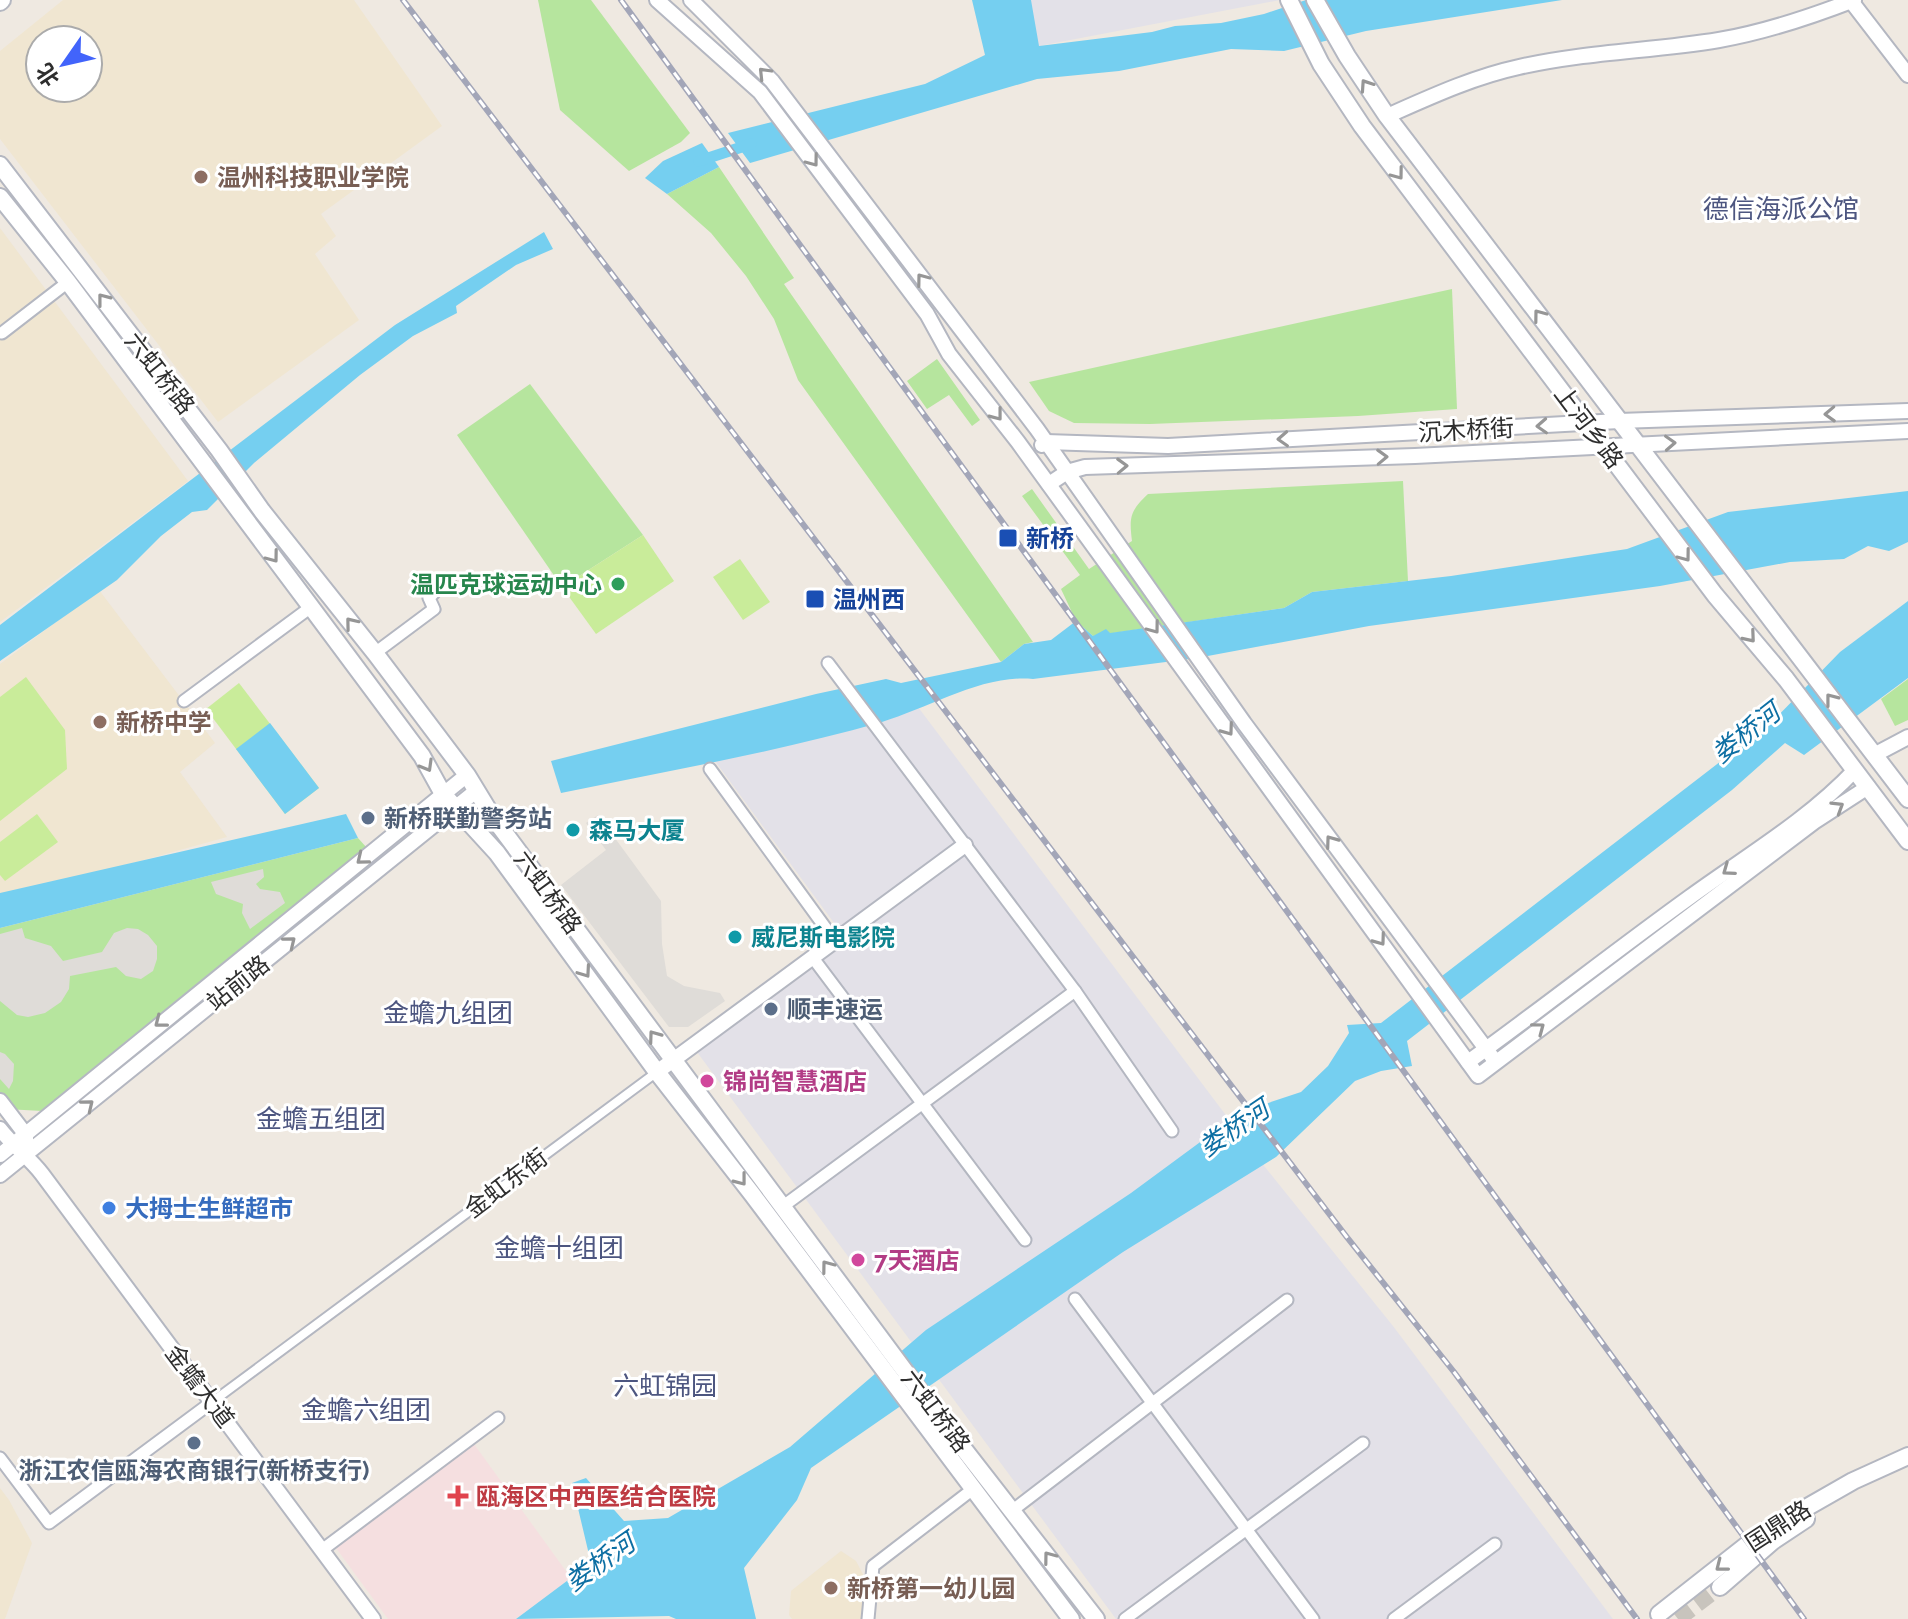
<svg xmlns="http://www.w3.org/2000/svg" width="1908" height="1619" font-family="Raleway,'Noto Sans SC',sans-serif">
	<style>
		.industrial { fill: #e3e1e8 }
		.education { fill: #f0e6d1; fill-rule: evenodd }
		.medical { fill: #f5dfe0 }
		.green { fill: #b6e59e }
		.pitch { fill: #c9ec9a }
		.plaza { fill: #dfdcd8 }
		.water { fill: #75cff0 }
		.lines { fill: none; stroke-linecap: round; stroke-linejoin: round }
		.canal { stroke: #75cff0; stroke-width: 11 }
		.secondary-tunnel { stroke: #c8c4bd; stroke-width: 16; stroke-dasharray: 16 8; stroke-linecap: butt }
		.pedestrian-casing { stroke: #b4b7c1; stroke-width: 12 }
		.minor-casing { stroke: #b4b7c1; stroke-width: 15 }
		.tertiary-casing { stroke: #b4b7c1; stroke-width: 18 }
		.secondary-casing { stroke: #b4b7c1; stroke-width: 20 }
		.pedestrian { stroke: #fff; stroke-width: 8 }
		.minor { stroke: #fff; stroke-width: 11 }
		.tertiary { stroke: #fff; stroke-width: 14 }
		.secondary { stroke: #fff; stroke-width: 16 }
		.rail-casing { stroke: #a3a6b8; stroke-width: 6 }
		.rail { stroke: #fff; stroke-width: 3; stroke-dasharray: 9; stroke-linecap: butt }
		.oneway { stroke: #969696 }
		.education-dot { fill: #8d6e63; stroke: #fff; stroke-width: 3 }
		.transit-dot { fill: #1a4fb4; stroke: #fff; stroke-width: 3 }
		.leisure-dot { fill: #2e9e5b; stroke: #fff; stroke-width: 3 }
		.service-dot { fill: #5c6f8a; stroke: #fff; stroke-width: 3 }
		.culture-dot { fill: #0f9aa8; stroke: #fff; stroke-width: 3 }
		.hotel-dot { fill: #d1479c; stroke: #fff; stroke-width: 3 }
		.shop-dot { fill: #3f7fe0; stroke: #fff; stroke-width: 3 }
		.health-dot { fill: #e0444e; stroke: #fff; stroke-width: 3 }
		.labels { text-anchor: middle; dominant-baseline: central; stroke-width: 6; stroke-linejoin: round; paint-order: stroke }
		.education-label { font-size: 24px; font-weight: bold; fill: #785e54; stroke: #fff; text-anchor: start }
		.street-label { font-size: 24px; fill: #2e2e2e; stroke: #fff }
		.transit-label { font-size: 24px; font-weight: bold; fill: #164399; stroke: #fff; text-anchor: start }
		.leisure-label { font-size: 24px; font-weight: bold; fill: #27864d; stroke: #fff; text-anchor: end }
		.service-label { font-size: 24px; font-weight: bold; fill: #4e5e75; stroke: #fff; text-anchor: start }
		.culture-label { font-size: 24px; font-weight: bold; fill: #0d838f; stroke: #fff; text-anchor: start }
		.hotel-label { font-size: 24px; font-weight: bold; fill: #b23c85; stroke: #fff; text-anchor: start }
		.shop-label { font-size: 24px; font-weight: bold; fill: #366cbe; stroke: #fff; text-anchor: start }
		.health-label { font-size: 24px; font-weight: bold; fill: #be3a42; stroke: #fff; text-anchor: start }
		.neighbourhood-label { font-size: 26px; fill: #4d5680; stroke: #fff }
		.water-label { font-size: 26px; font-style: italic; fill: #0d6fa3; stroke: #fff }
	</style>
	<rect width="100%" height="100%" fill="#efe9e1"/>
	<g class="industrial">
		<polygon points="1012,0 1280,0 1039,46"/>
		<polygon points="918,707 1265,1167 1393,1326 1613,1619 1116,1619 697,1052 848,942 715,761 885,721"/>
	</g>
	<g class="education">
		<path d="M63,0H354L442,126L321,214L336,236L315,254L359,320L218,422L0,139V51ZM40,40H88V88H40Z"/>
		<polygon points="0,228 188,481 0,622"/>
		<polygon points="99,590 215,743 180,772 227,837 75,879 0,894 0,664"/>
		<polygon points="0,1488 9,1500 32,1543 5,1619 0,1619"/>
		<polygon points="841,1551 856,1561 868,1584 863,1619 792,1619 789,1615 791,1591"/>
	</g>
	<polygon class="medical" points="474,1444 571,1578 516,1619 388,1619 336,1548"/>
	<g class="green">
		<polygon points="538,0 591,0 690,133 681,142 629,171 560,110"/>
		<polygon points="719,167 794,278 784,284 1033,642 1024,644 1001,662 798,380 774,319 746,276 711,233 667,194"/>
		<polygon points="1452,289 1457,409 1358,416 1150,424 1074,423 1049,411 1029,382"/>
		<polygon points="937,359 980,420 972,426 949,395 927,409 907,381"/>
		<polygon points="530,384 643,535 562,587 457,435"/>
		<path d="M1403,481L1408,581L1312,592L1284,608L1093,636L1076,621L1061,589L1080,575L1022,496L1032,489L1089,569L1132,541C1129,517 1130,511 1148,494Z"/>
		<polygon points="1908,679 1908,720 1895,726 1881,699"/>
		<polygon points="358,838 367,848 43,1111 5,1109 0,1102 0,928"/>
	</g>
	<g class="pitch">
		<polygon points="643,535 674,581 596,634 562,587"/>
		<polygon points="740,559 770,602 743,620 713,577"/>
		<polygon points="26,677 65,730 67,769 0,821 0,697"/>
		<polygon points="239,683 319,788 285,814 206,709"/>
		<polygon points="37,814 58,842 5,881 0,875 0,842"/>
	</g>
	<g class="plaza">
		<polygon points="598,815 661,901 662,944 667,976 684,986 720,993 725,1001 688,1027 669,1027 561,885 606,850 586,823"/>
		<polygon points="263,869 264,877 256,884 260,889 280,892 285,903 250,929 242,913 243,904 216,894 211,882"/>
		<polygon points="22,928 25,938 51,946 63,961 102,952 114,933 127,928 138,929 148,935 157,946 157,959 153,971 141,979 126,976 116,967 70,976 69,989 61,1002 45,1013 28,1017 17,1015 0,1001 0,934"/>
		<polygon points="0,1052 5,1054 14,1064 13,1081 9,1089 0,1079"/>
	</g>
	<g class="water">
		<polygon points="972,0 1031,0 1039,46 1152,32 1175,26 1221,23 1264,14 1306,0 1562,0 1366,31 1284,51 1231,49 1119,71 1037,79 750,163 728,133 925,84 985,55"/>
		<polygon points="702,143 719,167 667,194 645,178 663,161"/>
		<polygon points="544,232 553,249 516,265 456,306 457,313 413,336 360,375 254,463 207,510 192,512 161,536 117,580 0,661 0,625 395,325"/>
		<path d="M1908,491V542L1889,551L1868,546L1844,559L1790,562L1660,586L1369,626L1197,658L1033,679C983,674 929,708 882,722C777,752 668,771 561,793L551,761L816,694L886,679L901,683L1001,662L1024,644L1051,640L1076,621L1093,636L1106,629L1110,633L1284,608L1312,592L1451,576L1627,549L1728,512Z"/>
		<polygon points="1908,601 1908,678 1804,755 1785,743 1732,790 1407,1041 1412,1066 1381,1071 1355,1081 1276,1157 1123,1252 811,1468 797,1500 744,1568 756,1619 676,1619 669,1616 516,1619 591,1563 572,1483 586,1478 624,1521 668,1518 790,1447 926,1330 1131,1193 1241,1112 1301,1092 1328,1066 1349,1033 1347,1025 1381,1023 1773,721 1840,652"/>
		<polygon points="270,723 319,788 285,814 236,749"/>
		<polygon points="346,814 358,838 0,928 0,893"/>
	</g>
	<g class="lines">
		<polyline class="canal" points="699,161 751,144"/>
		<polyline class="secondary-tunnel" points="1678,1619 1720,1587"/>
		<defs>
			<polyline id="pedestrian" points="212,1402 657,1072"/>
			<g id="minor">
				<polyline points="2,333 68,282"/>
				<polyline points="375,653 434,609 429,598 447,579 452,587"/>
				<polyline points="828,663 1075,991 1172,1131"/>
				<polyline points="184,701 311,607"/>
				<polyline points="710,769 835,941"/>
				<polyline points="813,958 1025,1240"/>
				<polyline points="782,1207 1075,991"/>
				<polyline points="1075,1299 1313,1619"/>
				<polyline points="0,1458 49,1523 212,1402"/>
				<polyline points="1013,1510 1287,1300"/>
				<polyline points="322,1550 498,1418"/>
				<polyline points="868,1619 873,1566 973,1489"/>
				<polyline points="1125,1619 1363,1443"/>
				<polyline points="1394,1619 1495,1544"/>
			</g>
			<g id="tertiary">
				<polyline points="657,0 760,92 927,314 949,354 1018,442 1478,1076 1814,822 1868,787"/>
				<polyline points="691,0 772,81 1037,429 1244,723 1495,1061"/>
				<polyline points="1851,1 1908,75"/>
				<path d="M1387,116C1430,97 1473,77 1519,67C1585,52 1653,51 1719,40C1766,32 1810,17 1854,0"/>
				<polyline points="1042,445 1046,442 1168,446 1619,421 1908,411"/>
				<polyline points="1049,484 1067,472 1085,467 1415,456 1908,431"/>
				<polyline points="1874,755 1908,737"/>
				<path d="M1468,1062C1543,1008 1615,951 1690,897C1745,857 1808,820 1855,770"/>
				<polyline points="657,1072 965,845"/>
				<polyline points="0,1101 26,1135 26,1142"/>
				<path d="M0,1129C13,1146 29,1157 42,1174L373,1619"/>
				<polyline points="0,1155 467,775"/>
				<polyline points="0,1175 476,791"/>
			</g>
			<g id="secondary">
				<polyline points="1289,0 1321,64 1362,126 1715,595 1786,679 1908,841"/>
				<polyline points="1315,0 1347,56 1387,116 1908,799"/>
				<polyline points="0,2 2,0"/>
				<polyline points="0,165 219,450 262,511 375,653 467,775 492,816 942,1421 1096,1619"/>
				<polyline points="0,197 68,282 311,607 422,756 443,794 497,853 657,1072 752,1194 1071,1619"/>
				<polyline points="1720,1587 1773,1541 1806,1519"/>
				<polyline points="1659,1614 1762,1533 1853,1481 1908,1456"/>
			</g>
		</defs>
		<use href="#pedestrian" class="pedestrian-casing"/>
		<use href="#minor" class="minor-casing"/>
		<use href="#tertiary" class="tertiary-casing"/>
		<use href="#secondary" class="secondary-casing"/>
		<use href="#pedestrian" class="pedestrian"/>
		<use href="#minor" class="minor"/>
		<use href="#tertiary" class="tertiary"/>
		<use href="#secondary" class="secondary"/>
		<defs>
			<g id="rail">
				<polyline points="403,0 1346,1236 1454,1372 1637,1619"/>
				<polyline points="621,0 1804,1619"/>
			</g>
		</defs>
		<use href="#rail" class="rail-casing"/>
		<use href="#rail" class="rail"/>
	</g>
	<defs><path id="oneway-chevron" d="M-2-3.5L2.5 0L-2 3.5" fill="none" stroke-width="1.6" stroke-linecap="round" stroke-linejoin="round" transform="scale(2)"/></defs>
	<g class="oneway">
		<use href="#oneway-chevron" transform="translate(764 73) rotate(-134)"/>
		<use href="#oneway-chevron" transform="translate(1366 85) rotate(-124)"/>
		<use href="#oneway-chevron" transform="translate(813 161) rotate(53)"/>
		<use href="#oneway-chevron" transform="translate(1398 174) rotate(53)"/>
		<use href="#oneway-chevron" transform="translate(922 279) rotate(-127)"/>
		<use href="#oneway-chevron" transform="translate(103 299) rotate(-128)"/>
		<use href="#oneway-chevron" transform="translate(1539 315) rotate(-127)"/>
		<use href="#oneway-chevron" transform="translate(1830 414) rotate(178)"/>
		<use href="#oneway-chevron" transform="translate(997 415) rotate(52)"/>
		<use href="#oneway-chevron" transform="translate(1542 426) rotate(177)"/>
		<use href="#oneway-chevron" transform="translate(1283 439) rotate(177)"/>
		<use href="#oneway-chevron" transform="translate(1670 443) rotate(-3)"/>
		<use href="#oneway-chevron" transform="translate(1382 457) rotate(-2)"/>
		<use href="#oneway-chevron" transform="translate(1122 466) rotate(-2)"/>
		<use href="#oneway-chevron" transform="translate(1685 556) rotate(53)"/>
		<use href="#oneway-chevron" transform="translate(273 557) rotate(53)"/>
		<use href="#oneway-chevron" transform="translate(351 623) rotate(-129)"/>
		<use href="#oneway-chevron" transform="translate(1154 628) rotate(53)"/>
		<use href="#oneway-chevron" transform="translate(1750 637) rotate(50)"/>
		<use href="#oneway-chevron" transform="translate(1831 699) rotate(-128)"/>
		<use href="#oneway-chevron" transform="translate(1228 730) rotate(54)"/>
		<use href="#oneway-chevron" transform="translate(427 766) rotate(60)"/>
		<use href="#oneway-chevron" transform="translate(1838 807) rotate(-32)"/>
		<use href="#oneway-chevron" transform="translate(1331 841) rotate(-126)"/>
		<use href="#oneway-chevron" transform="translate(362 859) rotate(141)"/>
		<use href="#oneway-chevron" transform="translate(1728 870) rotate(144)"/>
		<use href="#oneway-chevron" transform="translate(1380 940) rotate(54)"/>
		<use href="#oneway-chevron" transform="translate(290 942) rotate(-39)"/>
		<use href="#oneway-chevron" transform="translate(585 972) rotate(55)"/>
		<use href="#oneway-chevron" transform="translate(160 1022) rotate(142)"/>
		<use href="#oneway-chevron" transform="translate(1539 1028) rotate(-37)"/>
		<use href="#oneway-chevron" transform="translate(654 1036) rotate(-126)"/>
		<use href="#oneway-chevron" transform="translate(88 1105) rotate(-39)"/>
		<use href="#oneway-chevron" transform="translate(741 1180) rotate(52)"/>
		<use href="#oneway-chevron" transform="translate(827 1266) rotate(-127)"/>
		<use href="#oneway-chevron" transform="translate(1049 1557) rotate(-127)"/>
		<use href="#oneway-chevron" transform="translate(1721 1566) rotate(142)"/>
	</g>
	<g class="education-dot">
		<circle cx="201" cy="177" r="8"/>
		<circle cx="100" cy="722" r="8"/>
		<circle cx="831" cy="1588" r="8"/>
	</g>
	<g class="transit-dot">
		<rect x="998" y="528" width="20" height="20" rx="4"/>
		<rect x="805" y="589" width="20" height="20" rx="4"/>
	</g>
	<circle class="leisure-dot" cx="618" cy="584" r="8"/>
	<g class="service-dot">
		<circle cx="368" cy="818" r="8"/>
		<circle cx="771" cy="1009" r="8"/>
		<circle cx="194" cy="1443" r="8"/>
	</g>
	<g class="culture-dot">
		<circle cx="573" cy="830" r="8"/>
		<circle cx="735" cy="937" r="8"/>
	</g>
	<g class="hotel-dot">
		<circle cx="707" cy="1081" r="8"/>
		<circle cx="858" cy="1260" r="8"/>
	</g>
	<circle class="shop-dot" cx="109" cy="1208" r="8"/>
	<path class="health-dot" d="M454 1484h8v8h8v8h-8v8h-8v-8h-8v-8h8z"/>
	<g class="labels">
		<g class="education-label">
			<text x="217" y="177">温州科技职业学院</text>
			<text x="116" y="722">新桥中学</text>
			<text x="847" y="1588">新桥第一幼儿园</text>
		</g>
		<g class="street-label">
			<text transform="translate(160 373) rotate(52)">六虹桥路</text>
			<text transform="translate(1589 427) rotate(53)">上河乡路</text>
			<text transform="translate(1466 430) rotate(-3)">沉木桥街</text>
			<text transform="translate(548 892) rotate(54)">六虹桥路</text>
			<text transform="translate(238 983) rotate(-39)">站前路</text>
			<text transform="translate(506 1183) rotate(-37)">金虹东街</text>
			<text transform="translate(200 1386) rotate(53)">金蟾大道</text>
			<text transform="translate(936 1411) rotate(53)">六虹桥路</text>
			<text transform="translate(1778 1526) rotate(-33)">国鼎路</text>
		</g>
		<g class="transit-label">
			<text x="1026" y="538">新桥</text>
			<text x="833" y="599">温州西</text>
		</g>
		<g class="leisure-label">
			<text x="602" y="584">温匹克球运动中心</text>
		</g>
		<g class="service-label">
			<text x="384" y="818">新桥联勤警务站</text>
			<text x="787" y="1009">顺丰速运</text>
			<text x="194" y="1470" text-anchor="middle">浙江农信瓯海农商银行(新桥支行)</text>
		</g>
		<g class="culture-label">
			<text x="589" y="830">森马大厦</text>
			<text x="751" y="937">威尼斯电影院</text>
		</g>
		<g class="hotel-label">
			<text x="723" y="1081">锦尚智慧酒店</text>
			<text x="874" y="1260">7天酒店</text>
		</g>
		<g class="shop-label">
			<text x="125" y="1208">大拇士生鲜超市</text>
		</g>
		<g class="health-label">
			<text x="476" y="1496">瓯海区中西医结合医院</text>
		</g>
		<g class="neighbourhood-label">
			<text x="1781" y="209">德信海派公馆</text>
			<text x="448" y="1013">金蟾九组团</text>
			<text x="321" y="1119">金蟾五组团</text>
			<text x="559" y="1248">金蟾十组团</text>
			<text x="665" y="1386">六虹锦园</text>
			<text x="366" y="1410">金蟾六组团</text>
		</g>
		<g class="water-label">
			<text transform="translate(1746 733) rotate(-38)">娄桥河</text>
			<text transform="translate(1234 1128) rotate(-34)">娄桥河</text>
			<text transform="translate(600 1562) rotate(-35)">娄桥河</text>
		</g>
	</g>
	<g transform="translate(64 64) rotate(236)"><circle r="38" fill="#ffffff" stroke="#ababab" stroke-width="2"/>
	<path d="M0-6L14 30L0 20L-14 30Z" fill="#4264fb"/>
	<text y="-12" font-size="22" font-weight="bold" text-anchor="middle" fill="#2e2e2e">北</text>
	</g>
</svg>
